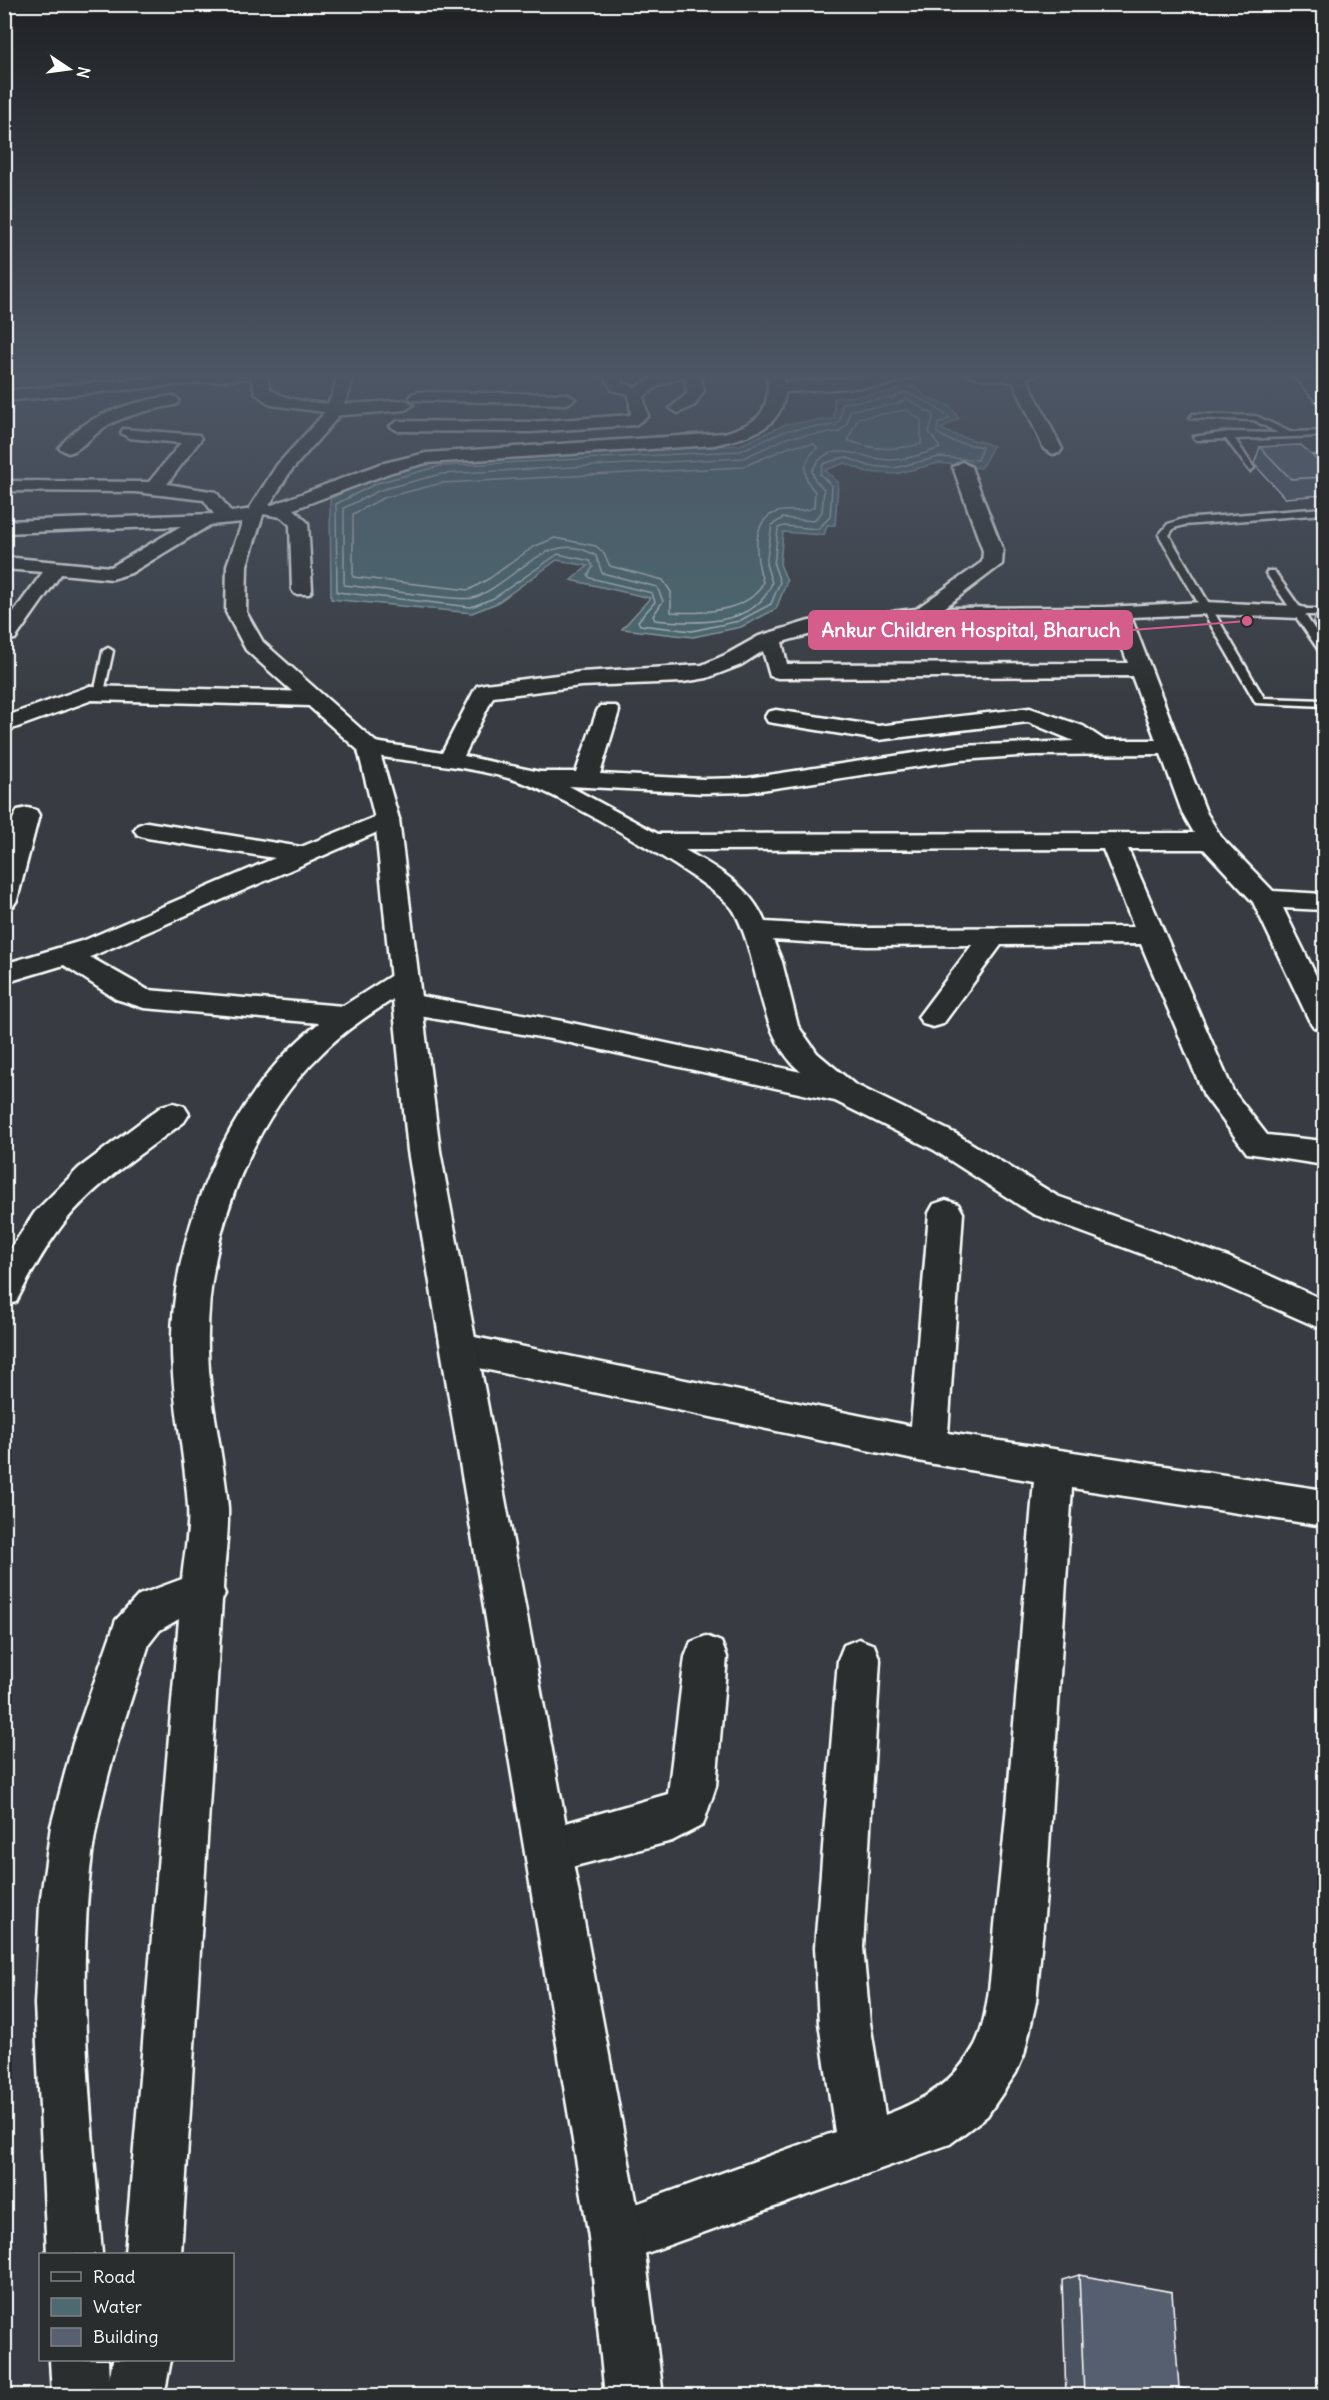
<svg xmlns="http://www.w3.org/2000/svg" width="1329" height="2400" font-family="Delius,sans-serif">
	<style>
		.water { fill: #4c6a6f; stroke: #94a6a9; stroke-width: 1.5 }
		.lines { fill: none; stroke-linecap: round; stroke-linejoin: round }
		.shore { stroke: #b7c3c5; stroke-width: 1.5 }
		.service-casing { stroke: #fff; stroke-width: 5 }
		.minor-casing { stroke: #fff; stroke-width: 5 }
		.tertiary-casing { stroke: #fff; stroke-width: 5 }
		.primary-casing { stroke: #fff; stroke-width: 5 }
		.service { fill: #2a2d2e; fill-rule: evenodd }
		.minor { fill: #2a2d2e; fill-rule: evenodd }
		.tertiary { fill: #2a2d2e; fill-rule: evenodd }
		.primary { fill: #2a2d2e; fill-rule: evenodd }
		.wall { fill: #4b5260; stroke: #fff; stroke-width: 1.5 }
		.building { fill: #575f70; stroke: #fff; stroke-width: 1.5 }
		.leader { fill: none; stroke: #d45d8c; stroke-width: 2 }
		.callout-dot { fill: #d45d8c; stroke: #2a2d2e; stroke-width: 2 }
		.callout { fill: #d45d8c; stroke: #d45d8c; stroke-width: 2 }
		.callout-label { font-size: 20px; text-anchor: middle; font-weight: bold; fill: #fff }
	</style>
	<rect width="100%" height="100%" fill="#383c42"/>
	<filter id="ink" filterUnits="userSpaceOnUse"><feTurbulence type="fractalNoise" baseFrequency=".0167" numOctaves="2"/><feDisplacementMap in="SourceGraphic" scale="12" xChannelSelector="R" yChannelSelector="G"/><feConvolveMatrix kernelMatrix="1 2 1 2 8 2 1 2 1" color-interpolation-filters="sRGB"/></filter>
	<g filter="url(#ink)">
		<path class="water" d="M903,385L915,387L926,397L950,406L959,418L941,429C957,438 975,438 993,446L981,468L939,463L895,474L867,472L845,463L825,470L838,482L835,525H827L824,535L783,532L780,564L787,581L776,609L741,627L693,637L622,629L650,598L571,580L588,566L557,560L497,603L472,613L331,599L330,499L375,477L439,460L740,445L786,424L834,419V398L892,392Z"/>
		<g class="lines">
			<g class="shore">
				<polygon points="905,392 929,403 950,418 938,424 937,433 951,441 982,447 978,460 939,457 894,468 869,466 845,457 823,464 820,474 832,486 830,517 818,529 784,526 778,528 774,565 780,582 771,604 739,621 692,631 640,625 638,621 655,602 652,593 590,578 588,575 593,567 590,561 558,554 494,598 471,607 337,592 336,504 377,483 440,466 740,451 788,430 836,425 840,420 842,403 893,398"/>
				<path d="M907,399L934,415L929,432L940,448C924,454 906,460 889,460C860,459 829,436 812,471L815,480L824,489L822,512L813,521L783,518L772,525L766,564L772,583C756,627 694,624 655,620L653,616L663,601L657,587L602,573L596,556C549,525 514,584 473,598C459,602 366,587 344,585V508L380,490L441,474L743,458L789,437L839,432L847,424L850,410L894,405Z"/>
				<path d="M907,410L921,420V444C894,450 874,451 848,440L858,418Z"/>
				<path d="M814,444L817,448C802,462 801,476 815,492L814,507C805,513 793,510 782,511C748,516 756,559 763,582C752,612 698,614 671,612V592L663,580L610,566L603,552L596,546L555,538L533,547L490,578L469,590L353,577V514L383,498L442,483L742,467L792,446Z"/>
			</g>
			<defs>
				<g id="service">
					<polygon points="1023,372 1043,372 1017,382"/>
					<polygon points="1193,414 1256,416 1290,432 1324,431 1324,436 1235,439 1254,468 1250,471 1226,439 1197,440 1193,437 1228,432 1278,433 1254,420 1190,418"/>
					<polygon points="1294,457 1324,456 1324,461 1297,462 1293,459"/>
					<polygon points="1324,508 1324,514 1184,525 1174,528 1169,535 1264,698 1324,700 1324,706 1256,703 1159,535 1168,524 1183,519"/>
					<polygon points="1268,571 1274,571 1301,609 1324,609 1324,615 1305,615 1324,643 1324,653 1320,652 1266,573"/>
					<polygon points="108,648 113,651 104,692 94,694 103,651"/>
				</g>
				<g id="minor">
					<path d="M212,372H266L270,389C300,411 369,403 405,400L413,405L405,410L332,416L324,412L271,405L256,394L251,378L4,401V391Z"/>
					<polygon points="602,372 618,372 624,384 636,387 664,372 700,372 704,390 695,405 678,413 670,408 687,394 686,376 661,384 643,397 648,416 635,425 530,432 398,431 390,426 398,421 530,422 631,415 629,394 612,390"/>
					<path d="M767,372H783L784,383L921,372L918,375L883,386L785,392C781,431 746,437 714,445L426,463L392,472L294,509L308,523L312,590L309,594H295L292,590L290,525L281,517L263,514L261,519L254,521L210,525L131,573L112,579L61,574L15,639L4,640V625L43,572L4,569V557L111,567L181,526L4,533V521L214,514L204,500L135,492L4,491V481L149,482L181,443L129,438L121,433L123,429L199,435L201,439L167,484L216,492L231,512L254,509L257,505H272L380,464L426,453L724,433C761,422 771,412 767,372Z"/>
					<path d="M966,372H1015L1026,377L1062,449L1059,453L1053,454L1044,449L1014,383C1000,377 976,382 966,372Z"/>
					<polygon points="418,392 567,394 575,399 567,404 412,400 410,397 412,394"/>
					<path d="M171,396L177,398L179,401L177,404C153,410 131,413 110,424C96,431 82,450 68,453L59,448C84,414 132,402 171,396Z"/>
					<path d="M962,462L971,467L1003,551L1002,564L944,608L1106,607L1204,602L1298,606L1305,608L1308,612L1305,616L1298,618L1204,614L1131,617L1206,812L1221,837L1273,891L1324,894V910L1283,908L1324,992V1030L1314,1027L1309,1020L1253,902L1204,849H1128L1233,1091L1267,1135L1324,1141V1165L1247,1153L1204,1095L1141,944L1001,945L943,1024L933,1027L923,1024L918,1017L972,945L867,946L773,940L782,962L798,1026L817,1053L854,1084L956,1134L1057,1196L1228,1257L1324,1300V1330L1204,1277L1033,1214L934,1150L835,1101L562,1041L408,1014L398,1011L394,1004L398,997L408,994L562,1021L801,1072C755,1032 762,962 734,911C719,884 555,792 521,782C473,766 419,763 369,755L361,753L357,748L361,743L369,741L442,753L474,691L477,686L485,684L581,672L702,665L725,655L759,636L809,621L916,609L982,562L983,551L953,467ZM1089,617L1113,622L1128,663L787,664L782,642C879,612 988,620 1089,617ZM763,651L770,676L778,678L1132,676L1156,740H1104L1083,726L1030,708L878,726L776,710L768,712L765,717L768,722L878,740L1028,722L1074,741L961,746L748,778L703,779L600,774L619,711L616,706H600L597,711L576,772H540L464,756L493,697L581,686L683,682L707,678L741,665ZM1161,754L1182,812L1194,833L658,834L569,786L703,793L748,792L961,760L1033,755ZM1103,849L1134,927L867,928L765,922C750,886 717,868 685,850Z"/>
					<polygon points="90,686 311,692 319,694 322,699 319,704 311,706 92,700 4,732 4,717"/>
					<path d="M27,808L36,810L39,815L17,900L13,906L4,908C4,877 0,837 18,810Z"/>
					<path d="M387,812L396,814L399,819L396,824L90,957L148,990L343,1006L395,973L405,970L415,973L419,979L415,985C383,1006 350,1025 323,1052C246,1126 205,1244 208,1350C209,1403 224,1455 228,1508C229,1534 224,1563 223,1589L225,1594L222,1600L181,2254H125L179,1619L160,1630L149,1644C127,1713 102,1782 92,1854C75,1987 92,2121 102,2254H47L35,2004L40,1904L51,1826L73,1743L116,1620L139,1595L182,1579C184,1556 190,1530 188,1507C185,1455 173,1405 172,1353C169,1239 227,1094 319,1023L144,1008L116,999L64,965L4,983V964L85,940L275,858L147,838L138,835L134,830L138,825L147,822L301,847Z"/>
					<path d="M173,1103L184,1106L189,1114L184,1122C144,1152 100,1180 67,1219C47,1244 31,1273 16,1302L4,1306V1259L35,1212L79,1168L162,1106Z"/>
					<path d="M946,1200L958,1204L963,1213L948,1433L1324,1490V1526L1072,1488L1046,1894L1036,2002L1024,2055L1016,2073L987,2116L950,2144L616,2264L597,2256L589,2237L597,2218L835,2132L819,2023L815,1947L838,1660L844,1645L859,1639L874,1645L880,1660L863,1947L870,2023L885,2115C923,2101 955,2082 975,2045C991,2014 992,1951 996,1915C1012,1771 1021,1626 1034,1481L928,1463L460,1364L447,1360L442,1349L447,1338L460,1334L911,1426L929,1213L934,1204Z"/>
					<polygon points="706,1636 721,1642 727,1657 716,1786 703,1825 672,1841 548,1873 531,1867 525,1850 531,1833 668,1794 685,1657 691,1642"/>
					<polygon points="50,2360 108,2360 109,2380 113,2360 171,2360 164,2396 52,2396"/>
				</g>
				<polygon id="tertiary" points="338,372 354,372 349,393 337,418 290,472 263,515 247,565 246,612 263,642 377,743 399,819 440,1151 643,2237 663,2396 605,2396 589,2237 408,1151 375,819 358,750 246,650 226,612 227,565 245,515 277,465 322,416 333,393"/>
				<polygon id="primary" points="1290,372 1307,372 1324,391 1324,405 1318,403"/>
			</defs>
			<use href="#service" class="service-casing"/>
			<use href="#minor" class="minor-casing"/>
			<use href="#tertiary" class="tertiary-casing"/>
			<use href="#primary" class="primary-casing"/>
			<use href="#service" class="service"/>
			<use href="#minor" class="minor"/>
			<use href="#tertiary" class="tertiary"/>
			<use href="#primary" class="primary"/>
		</g>
		<g class="wall">
			<polygon points="1260,447 1324,467 1324,495 1285,498 1254,464"/>
			<polygon points="1319,609 1324,609 1324,641 1313,623"/>
			<polygon points="1079,2275 1179,2388 1222,2396 1066,2396 1062,2280"/>
		</g>
		<g class="building">
			<polygon points="1301,445 1324,467 1324,477 1291,479 1260,447"/>
			<polygon points="1319,609 1324,609 1324,618"/>
			<polygon points="1079,2275 1172,2292 1179,2388 1222,2396 1084,2396"/>
		</g>
	</g>
	<linearGradient id="sky" x2="0" y2="1"><stop stop-color="#1f2124"/><stop offset="0.53" stop-color="#4d5665"/><stop offset="1" stop-color="#4d5665" stop-opacity="0"/></linearGradient>
	<rect width="1329" height="708" fill="url(#sky)"/>
	<path class="leader" d="M1247 621L1132 630"/>
	<circle class="callout-dot" cx="1247" cy="621" r="6"/>
	<rect class="callout" x="809" y="611" width="323" height="38" rx="6"/>
	<g class="callout-label">
		<text x="971" y="637">Ankur Children Hospital, Bharuch</text>
	</g>
	<rect width="1329" height="2400" fill="none" stroke="#2a2d2e" stroke-width="24"/>
	<rect x="12" y="12" width="1305" height="2376" fill="none" stroke="#fff" stroke-width="2" filter="url(#ink)"/>
	<rect x="39" y="2253" width="195" height="108" fill="#2a2d2e" stroke="#7f8182" stroke-width="1.5"/>
	<rect x="51" y="2272" width="30" height="9" fill="#2a2d2e" stroke="#7f8182" stroke-width="1.5"/>
	<text x="93" y="2283" font-size="18" fill="#ffffff">Road</text>
	<rect x="51" y="2298" width="30" height="18" fill="#4c6a6f" stroke="#7f8182" stroke-width="1.5"/>
	<text x="93" y="2313" font-size="18" fill="#ffffff">Water</text>
	<rect x="51" y="2328" width="30" height="18" fill="#575f70" stroke="#7f8182" stroke-width="1.5"/>
	<text x="93" y="2343" font-size="18" fill="#ffffff">Building</text>
	<g transform="translate(69 69) rotate(103)" stroke="#2a2d2e" stroke-width="4.5" paint-order="stroke">
	<path d="M0-4.5L10 22L0 15L-10 22Z" fill="#ffffff"/>
	<text y="-9" font-size="16" font-weight="bold" text-anchor="middle" fill="#ffffff">N</text>
	</g>
</svg>
